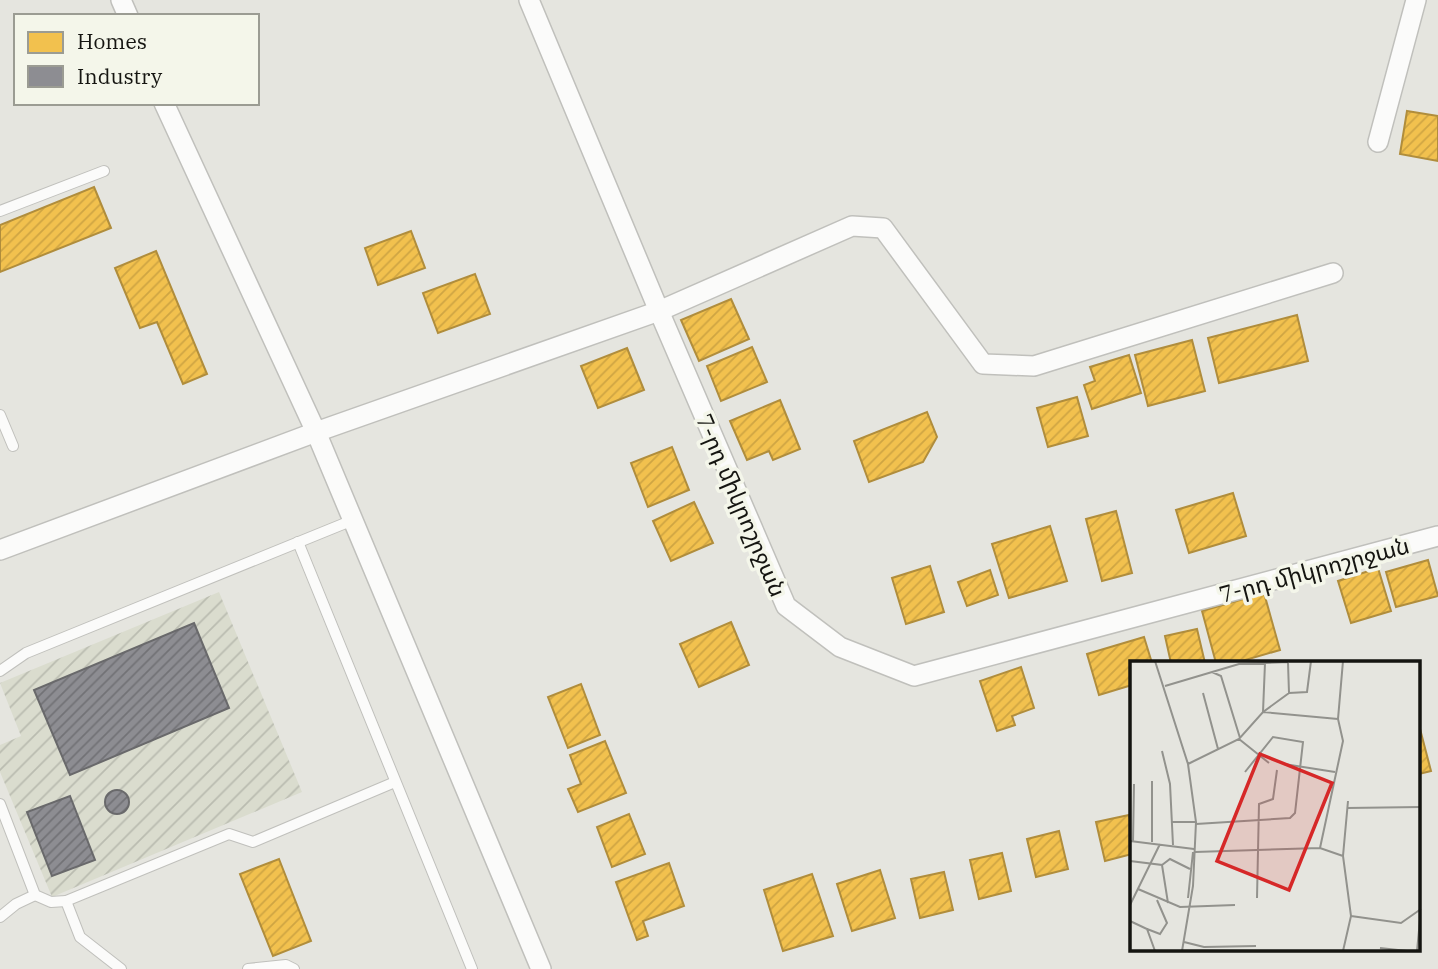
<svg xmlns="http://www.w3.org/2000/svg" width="1438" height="969" font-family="'IBM Plex Serif','Noto Sans Armenian',serif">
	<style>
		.industrial { fill: url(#industrial-furrows) }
		.homes { fill: url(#homes-hatch); stroke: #b08d3c; stroke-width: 2 }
		.industry { fill: url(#industry-hatch); stroke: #69696b; stroke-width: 2 }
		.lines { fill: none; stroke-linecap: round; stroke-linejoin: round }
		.lane-casing { stroke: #c0c0bc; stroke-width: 12 }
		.street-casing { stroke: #c0c0bc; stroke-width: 22 }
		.lane { stroke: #fbfbfa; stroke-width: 10 }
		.street { stroke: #fbfbfa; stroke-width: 19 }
		.labels { text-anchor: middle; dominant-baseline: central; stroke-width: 7; stroke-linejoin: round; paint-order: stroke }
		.street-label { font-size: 23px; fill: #151511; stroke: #f4f6ea }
		.inset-road { fill: none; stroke: #92928d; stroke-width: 2 }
		.view { fill: #d62828; fill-opacity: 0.15; stroke: #d62828; stroke-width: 3.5 }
		.inset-edge { fill: none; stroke: #151511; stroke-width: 3.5 }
	</style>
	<defs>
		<pattern id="industrial-furrows" width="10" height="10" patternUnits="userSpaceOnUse" patternTransform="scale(1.75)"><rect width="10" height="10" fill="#dadcce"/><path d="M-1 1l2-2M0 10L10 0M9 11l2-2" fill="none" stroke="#babcb0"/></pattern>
		<pattern id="homes-hatch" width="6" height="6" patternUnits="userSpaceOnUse" patternTransform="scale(1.75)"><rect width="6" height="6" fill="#f2c14e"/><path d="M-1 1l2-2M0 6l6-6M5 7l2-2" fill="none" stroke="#cfa543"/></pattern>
		<pattern id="industry-hatch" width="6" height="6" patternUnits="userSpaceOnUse" patternTransform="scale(1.75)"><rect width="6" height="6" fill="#8d8d92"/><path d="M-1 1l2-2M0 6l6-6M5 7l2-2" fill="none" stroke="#727276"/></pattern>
	</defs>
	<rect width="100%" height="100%" fill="#e5e5df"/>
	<polygon class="industrial" points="219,592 302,792 52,897 0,772 0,745 21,736 0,683"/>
	<g class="homes">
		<polygon points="1407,111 1438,116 1438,161 1400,154"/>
		<polygon points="94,187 111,228 0,272 0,225"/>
		<polygon points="411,231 425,268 378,285 365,248"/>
		<polygon points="156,251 207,374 183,384 157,322 140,328 115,268"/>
		<polygon points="475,274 490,314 438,333 423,293"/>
		<polygon points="731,299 749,339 699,361 681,320"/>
		<polygon points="1297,315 1308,361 1219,383 1208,338"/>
		<polygon points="1192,340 1205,391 1148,406 1135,355"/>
		<polygon points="752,347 767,382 721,401 707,366"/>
		<polygon points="627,348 644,390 598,408 581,366"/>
		<polygon points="1129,355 1141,393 1092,409 1084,385 1095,381 1090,367"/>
		<polygon points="1077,397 1088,436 1048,447 1037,408"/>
		<polygon points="780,400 800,449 773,460 769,451 747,460 730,421"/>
		<polygon points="927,412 937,437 923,462 869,482 854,441"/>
		<polygon points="672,447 689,490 648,507 631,463"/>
		<polygon points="1233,493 1246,536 1189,553 1176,510"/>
		<polygon points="694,502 713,543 671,561 653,521"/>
		<polygon points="1116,511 1132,573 1102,581 1086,519"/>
		<polygon points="1050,526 1067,581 1009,598 992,544"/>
		<polygon points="1428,560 1438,596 1396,607 1386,572"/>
		<polygon points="930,566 944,612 906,624 892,578"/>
		<polygon points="1378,568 1391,611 1351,623 1338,581"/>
		<polygon points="990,570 998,595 967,606 958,582"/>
		<polygon points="1264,593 1280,650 1235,663 1216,663 1202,611"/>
		<polygon points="731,622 749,665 699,687 680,644"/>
		<polygon points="1197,629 1205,663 1171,663 1165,636"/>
		<polygon points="1144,637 1152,663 1132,663 1132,685 1099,695 1087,654"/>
		<polygon points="1021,667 1034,708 1012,716 1015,725 997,731 980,681"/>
		<polygon points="581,684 600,735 568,748 548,697"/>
		<polygon points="1419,725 1431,771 1419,774"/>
		<polygon points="605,741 626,793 578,812 568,789 581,784 570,755"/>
		<polygon points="629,814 645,854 612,867 597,827"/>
		<polygon points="1129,815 1132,827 1132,854 1105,861 1096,822"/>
		<polygon points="1059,831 1068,869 1036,877 1027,839"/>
		<polygon points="1002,853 1011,891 979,899 970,860"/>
		<polygon points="279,859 311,941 273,956 240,874"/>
		<polygon points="669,863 684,906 643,921 648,936 637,940 616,882"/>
		<polygon points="880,870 895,918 852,931 837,884"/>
		<polygon points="944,872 953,910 920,918 911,879"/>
		<polygon points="812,874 833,936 783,951 764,890"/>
	</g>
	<g class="industry">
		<polygon points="194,623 229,708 70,775 34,690"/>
		<circle cx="117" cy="802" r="12"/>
		<polygon points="70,796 95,860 52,876 27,812"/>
	</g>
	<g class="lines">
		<defs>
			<g id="lane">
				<polyline points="0,211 104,171"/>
				<polyline points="0,415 13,446"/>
				<polyline points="298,542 472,969"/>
				<polyline points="0,671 26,653 353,520"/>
				<polyline points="0,804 35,895 51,902 66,901 229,834 253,842 395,782"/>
				<polyline points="66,901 80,937 121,969"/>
				<polyline points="0,917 16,904 35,895"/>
				<polyline points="248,969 286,965 294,969"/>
			</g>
			<g id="street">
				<polyline points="121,0 128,16"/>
				<polyline points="529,0 659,311 786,606 840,647 914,676 1438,536"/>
				<polyline points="164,103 316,432 541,969"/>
				<polyline points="1378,142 1416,0"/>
				<polyline points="0,550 316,432 659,311 852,226 883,228 983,364 1034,366 1333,273"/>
			</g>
		</defs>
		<use href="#lane" class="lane-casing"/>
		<use href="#street" class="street-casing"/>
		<use href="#lane" class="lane"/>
		<use href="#street" class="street"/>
	</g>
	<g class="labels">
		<g class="street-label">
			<text transform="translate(742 505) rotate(67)">7-րդ միկրոշրջան</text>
			<text transform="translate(1314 569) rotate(-15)">7-րդ միկրոշրջան</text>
		</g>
	</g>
	<g transform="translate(1130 661)">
		<rect width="290" height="290" fill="#e5e5df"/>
		<path class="inset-road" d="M25,0L58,103L66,161L63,225L52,290M135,2L133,51L159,32L158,2M82,11L91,15L110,77M35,25L109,3L158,1M73,32L88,88M159,32L177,31L181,0M109,78L139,102M32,90L40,123L43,184M58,103L109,78L133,51L208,58M154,103L205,111M217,147L291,146M42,161H66M66,163L160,157L165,152L173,81L143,76L115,111M0,180L64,188M3,181L4,123M22,181V120M190,187L213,80L208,58L213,0M65,191L190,187L213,195M0,200L32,204L38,242M32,204L40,198L60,208M8,228L50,246L105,244M58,237L63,191M127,237L129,143L143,138L147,109M0,244L30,183M221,255L271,262L291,248M0,260L17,268L25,290M17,268L30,273L37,262L27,239M54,281L74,286L126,285M250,287L277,290M213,290L221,255L213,195L218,140M287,290L290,259"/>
		<path class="view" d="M130,93L202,122L159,229L87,200Z"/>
		<rect width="290" height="290" class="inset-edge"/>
	</g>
	<rect x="14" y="14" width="245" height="91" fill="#f4f6ea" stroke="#9b9c93" stroke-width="2"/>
	<rect x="28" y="32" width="35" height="21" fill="#f2c14e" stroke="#9b9c93" stroke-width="2"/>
	<text x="77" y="49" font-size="21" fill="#151511">Homes</text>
	<rect x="28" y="66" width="35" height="21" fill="#8d8d92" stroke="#9b9c93" stroke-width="2"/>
	<text x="77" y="84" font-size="21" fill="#151511">Industry</text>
</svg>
